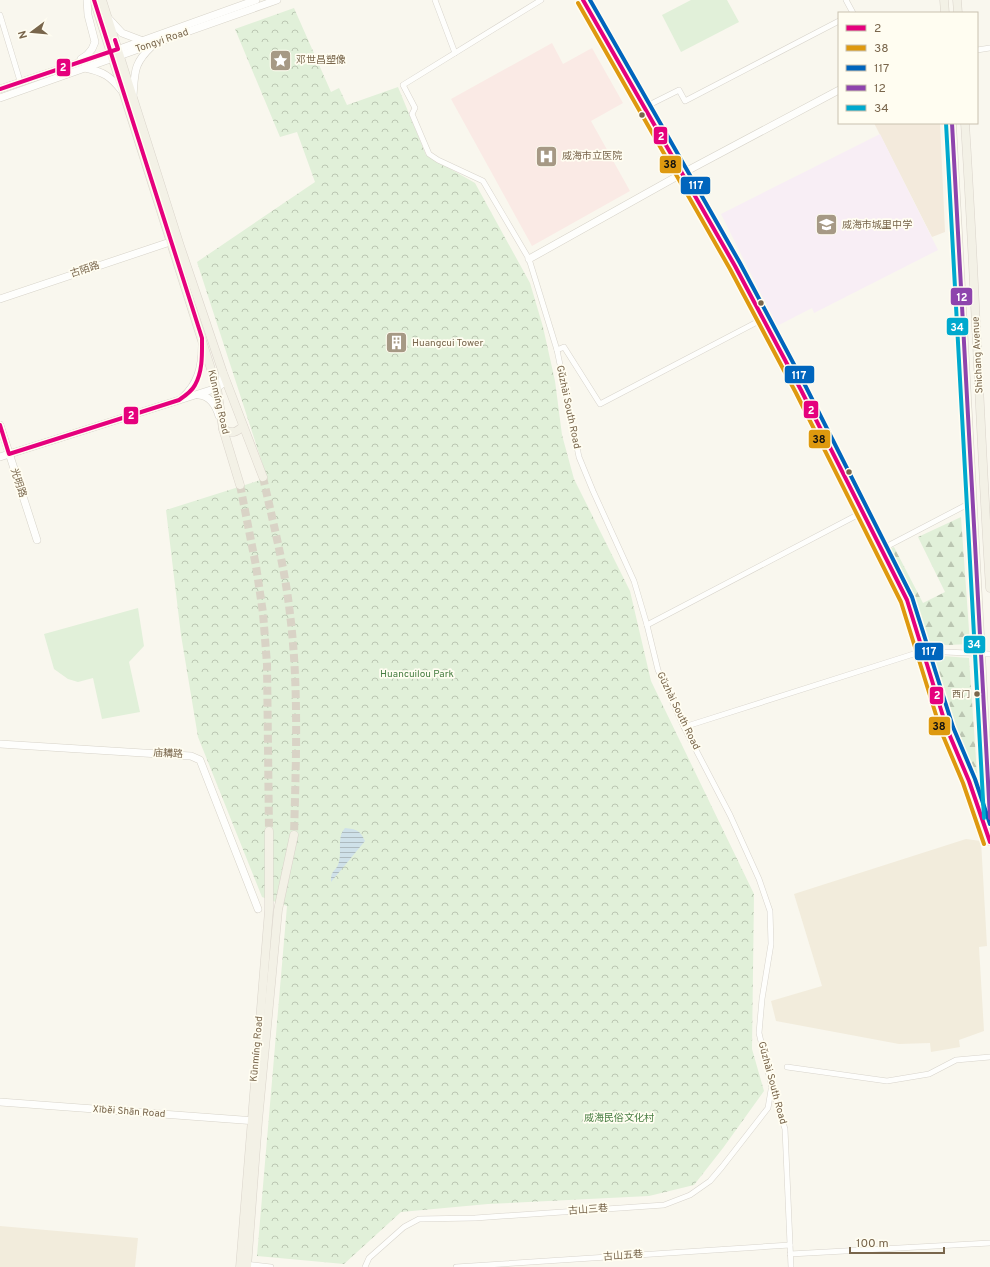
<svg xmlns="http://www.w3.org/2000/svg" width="990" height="1267" font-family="Overpass,'Noto Sans SC',sans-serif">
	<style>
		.residential { fill: #f2ecdc }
		.commercial { fill: #f3eadc }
		.education { fill: #f8eef5 }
		.medical { fill: #faeae5 }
		.forest { fill: url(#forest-firs) }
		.park { fill: url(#park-crowns) }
		.garden { fill: #e1f0d9 }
		.water { fill: url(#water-rules) }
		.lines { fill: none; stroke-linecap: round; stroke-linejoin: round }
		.primary-tunnel { stroke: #d9d3c6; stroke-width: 8; stroke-dasharray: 8 4; stroke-linecap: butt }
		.street-casing { stroke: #d8d4cc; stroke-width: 6 }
		.secondary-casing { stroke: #d7d3c9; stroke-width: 8 }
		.primary-casing { stroke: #dad4cb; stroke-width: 9 }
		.street { stroke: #fefefc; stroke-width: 5 }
		.secondary { stroke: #fefefc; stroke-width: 7 }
		.primary { stroke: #f3f1e6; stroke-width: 8 }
		.bus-1-casing { stroke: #fffdf1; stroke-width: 7 }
		.bus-2-casing { stroke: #fffdf1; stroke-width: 7 }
		.bus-3-casing { stroke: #fffdf1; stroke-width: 7 }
		.bus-4-casing { stroke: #fffdf1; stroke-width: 7 }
		.bus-5-casing { stroke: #fffdf1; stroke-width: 7 }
		.bus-1 { stroke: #e5007d; stroke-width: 4 }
		.bus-2 { stroke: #de990f; stroke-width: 4 }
		.bus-3 { stroke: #0065bd; stroke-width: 4 }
		.bus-4 { stroke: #8e44ad; stroke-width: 4 }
		.bus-5 { stroke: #00a9ce; stroke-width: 4 }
		.bus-dot { fill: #79664c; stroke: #fffdf1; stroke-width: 1.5 }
		.labels { text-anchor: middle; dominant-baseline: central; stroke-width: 3.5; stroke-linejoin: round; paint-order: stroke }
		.bus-label { font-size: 9px; fill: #79664c; stroke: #fffdf1; text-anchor: end }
		.street-label { font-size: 10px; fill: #79664c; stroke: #fffdf1 }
		.poi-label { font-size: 10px; fill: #79664c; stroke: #fffdf1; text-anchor: start }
		.park-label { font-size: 10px; fill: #487e43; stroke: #fffdf1 }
		.line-badge { stroke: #fffdf1; stroke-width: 1.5 }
		.badge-label { font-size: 11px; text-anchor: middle; font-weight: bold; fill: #fff }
		.pale-badge-label { font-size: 11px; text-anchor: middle; font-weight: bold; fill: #111 }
	</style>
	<defs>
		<pattern id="forest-firs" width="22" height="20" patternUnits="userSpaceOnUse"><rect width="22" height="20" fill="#e1f0d9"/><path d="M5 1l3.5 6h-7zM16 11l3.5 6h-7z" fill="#bbc6b2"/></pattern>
		<pattern id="park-crowns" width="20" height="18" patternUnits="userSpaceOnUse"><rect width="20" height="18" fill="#e1f0d9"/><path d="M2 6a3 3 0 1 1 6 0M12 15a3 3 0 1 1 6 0" fill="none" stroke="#bbc6b2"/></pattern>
		<pattern id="water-rules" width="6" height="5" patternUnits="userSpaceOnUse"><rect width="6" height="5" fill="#cfe1e9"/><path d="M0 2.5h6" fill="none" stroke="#adbabf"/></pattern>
	</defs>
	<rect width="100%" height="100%" fill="#f9f7ee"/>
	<g class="residential">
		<polygon points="966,839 981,841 987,946 979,947 984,1031 959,1040 960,1047 931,1052 930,1043 899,1044 776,1021 771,1001 822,986 794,894"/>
		<polygon points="0,1226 138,1238 135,1267 0,1267"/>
	</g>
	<polygon class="commercial" points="874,123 940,123 945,232 932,237"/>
	<polygon class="education" points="880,134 938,250 814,313 812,308 777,326 721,214"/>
	<polygon class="medical" points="552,43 563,64 592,48 623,103 591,121 630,191 532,246 451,99"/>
	<g class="forest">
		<polygon points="961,517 970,644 927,646 914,608 887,550 894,547 923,603 945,592 918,537"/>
		<polygon points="929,655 969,658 977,773 972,774 952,727"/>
	</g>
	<polygon class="park" points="294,8 331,92 339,88 347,105 398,87 426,155 475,183 530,283 543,327 555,381 562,435 574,479 630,591 651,681 754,894 752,1049 764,1091 723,1148 694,1185 649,1196 488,1204 401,1212 344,1264 257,1256 287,906 262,897 198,737 181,635 166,510 267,478 197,262 315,182 297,132 280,137 235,29"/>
	<g class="garden">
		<polygon points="691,0 727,0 739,22 681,52 662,15"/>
		<polygon points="138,608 144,646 129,662 140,712 102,719 93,678 78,682 68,679 54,669 44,634"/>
	</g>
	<path class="water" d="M345,828C356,829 360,830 365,841L331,882C331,870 334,873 338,865C343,853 336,838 345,828Z"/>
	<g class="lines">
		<g class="primary-tunnel">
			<path d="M263,477C273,523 285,568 290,614C299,687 296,761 294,835"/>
			<polyline points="240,485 256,566 263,613 267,664 269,831"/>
		</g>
		<defs>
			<g id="street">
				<polyline points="435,0 455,53"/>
				<polyline points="541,0 403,85 415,108 412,114 429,154 438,160 483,181 529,259 557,350 579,457 593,491 634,581 647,625 658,670 684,727 730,815 759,879 770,911 771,944 762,999 759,1033 772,1088 785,1129 791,1267"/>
				<polyline points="846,0 853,13"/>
				<polyline points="0,15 20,81"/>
				<polyline points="977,50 990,48"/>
				<polyline points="645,107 679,90 685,101 839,21"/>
				<polyline points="557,350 564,347 600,404 763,319"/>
				<polyline points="882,549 972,502"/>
				<polyline points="647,625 863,512"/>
				<polyline points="684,727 923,651 990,654"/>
				<polyline points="787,1067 887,1081 929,1074 956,1060 990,1057"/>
				<polyline points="790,1254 990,1243"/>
				<polyline points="245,1264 271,1267"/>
				<polyline points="365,1267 369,1258 404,1227 419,1219 475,1218 664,1205 690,1195 710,1181 722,1167 768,1108 771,1090"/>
				<polyline points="456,1267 790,1245"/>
			</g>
			<g id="secondary">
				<polyline points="583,0 629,79 735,266 801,390 907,600 947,729 969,781 990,842"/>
				<polyline points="109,19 122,33 143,41"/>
				<polyline points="81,59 87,55 92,49 95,42 88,15 87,0"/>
				<path d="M85,68C104,72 110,76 122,91"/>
				<polyline points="0,89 111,52 256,0"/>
				<path d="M133,96C135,72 133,64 152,46"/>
				<polyline points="0,98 277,0"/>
				<polyline points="529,259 683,173 839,90"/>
				<polyline points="0,299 170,242"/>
				<path d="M199,395C210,396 216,406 219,416"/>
				<path d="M182,398C198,384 202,367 202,346"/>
				<polyline points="0,425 37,540"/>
				<polyline points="0,457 217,388 222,384 223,373"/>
				<polyline points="0,744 191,756 200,760 258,909"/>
				<polyline points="0,1102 257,1121"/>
			</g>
			<g id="primary">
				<polyline points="94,0 217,388 223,429 240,485"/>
				<polyline points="102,0 180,246 223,373 263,477"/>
				<polyline points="944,0 945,13"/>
				<polyline points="957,0 958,13"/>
				<polyline points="952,123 990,818"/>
				<path d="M965,123C975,278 980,433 990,588"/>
				<path d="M223,429C232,434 236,433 243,426"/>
				<polyline points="240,1267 269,910 269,831"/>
				<polyline points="247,1267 258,1121 278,910 294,835"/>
			</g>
		</defs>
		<use href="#street" class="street-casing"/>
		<use href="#secondary" class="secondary-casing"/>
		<use href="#primary" class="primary-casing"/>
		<use href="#street" class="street"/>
		<use href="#secondary" class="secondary"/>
		<use href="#primary" class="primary"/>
		<defs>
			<g id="bus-1">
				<polyline points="583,0 735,266 801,390 907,600 947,729 969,781 990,842"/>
				<polyline points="0,89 118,49 115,40"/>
				<path d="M0,425L9,454L179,400C185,396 192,391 195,385C203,371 202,353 202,338L94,0"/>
			</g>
			<polyline id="bus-2" points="578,3 730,269 796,393 901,602 941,731 963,783 984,844"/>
			<polyline id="bus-3" points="590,0 740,263 806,387 912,597 953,727 975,779 990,824"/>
			<polyline id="bus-4" points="952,123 990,818"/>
			<polyline id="bus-5" points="946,123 984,818"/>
		</defs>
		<use href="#bus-1" class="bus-1-casing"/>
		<use href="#bus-2" class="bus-2-casing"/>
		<use href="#bus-3" class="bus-3-casing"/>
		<use href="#bus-4" class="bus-4-casing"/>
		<use href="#bus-5" class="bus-5-casing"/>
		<use href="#bus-1" class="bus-1"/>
		<use href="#bus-2" class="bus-2"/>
		<use href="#bus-3" class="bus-3"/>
		<use href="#bus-4" class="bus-4"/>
		<use href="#bus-5" class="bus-5"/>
	</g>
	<defs>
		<symbol id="sight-square" viewBox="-11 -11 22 22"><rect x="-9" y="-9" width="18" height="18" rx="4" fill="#a69985" stroke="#fffdf1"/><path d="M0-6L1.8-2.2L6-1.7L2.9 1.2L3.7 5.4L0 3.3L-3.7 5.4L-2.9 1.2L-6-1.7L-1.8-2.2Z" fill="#fff"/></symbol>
		<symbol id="hospital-square" viewBox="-11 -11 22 22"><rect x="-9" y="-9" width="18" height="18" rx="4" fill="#a69985" stroke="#fffdf1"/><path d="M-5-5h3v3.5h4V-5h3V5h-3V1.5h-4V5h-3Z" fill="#fff"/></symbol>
		<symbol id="school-square" viewBox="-11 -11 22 22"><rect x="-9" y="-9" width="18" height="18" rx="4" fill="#a69985" stroke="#fffdf1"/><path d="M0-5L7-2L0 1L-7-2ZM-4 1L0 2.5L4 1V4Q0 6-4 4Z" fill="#fff"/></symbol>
		<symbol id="building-square" viewBox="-11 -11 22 22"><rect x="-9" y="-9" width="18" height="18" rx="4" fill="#a69985" stroke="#fffdf1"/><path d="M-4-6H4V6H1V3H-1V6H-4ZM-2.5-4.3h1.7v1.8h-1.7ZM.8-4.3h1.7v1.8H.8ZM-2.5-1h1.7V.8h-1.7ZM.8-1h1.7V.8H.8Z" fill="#fff"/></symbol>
	</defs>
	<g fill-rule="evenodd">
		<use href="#sight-square" x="268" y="48" width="25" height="25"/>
		<use href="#hospital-square" x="534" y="144" width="25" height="25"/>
		<use href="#school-square" x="814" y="212" width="25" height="25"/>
		<use href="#building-square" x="384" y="330" width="25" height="25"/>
	</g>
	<g class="bus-dot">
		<circle cx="642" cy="115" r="3.5"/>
		<circle cx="761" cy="303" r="3.5"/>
		<circle cx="849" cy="472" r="3.5"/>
		<circle cx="977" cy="694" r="3.5"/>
	</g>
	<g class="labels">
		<g class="bus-label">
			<text x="970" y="694">西门</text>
		</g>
		<g class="street-label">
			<text transform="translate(162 41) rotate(-19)">Tongyi Road</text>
			<text transform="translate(85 270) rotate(-18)">古陌路</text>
			<text transform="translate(978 355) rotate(-93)">Shichang Avenue</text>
			<text transform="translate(218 402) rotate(77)">Kūnmíng Road</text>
			<text transform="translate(568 407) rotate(78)">Gǔzhài South Road</text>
			<text transform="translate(18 483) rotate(72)">光明路</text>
			<text transform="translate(678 711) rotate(64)">Gǔzhài South Road</text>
			<text transform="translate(168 754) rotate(3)">庙耩路</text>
			<text transform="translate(257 1049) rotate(-85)">Kūnmíng Road</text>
			<text transform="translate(772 1083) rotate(75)">Gǔzhài South Road</text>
			<text transform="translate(129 1112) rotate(4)">Xīběi Shān Road</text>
			<text transform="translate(588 1210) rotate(-4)">古山三巷</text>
			<text transform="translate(623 1256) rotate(-4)">古山五巷</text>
		</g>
		<g class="poi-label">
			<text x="296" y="60">邓世昌塑像</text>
			<text x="562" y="156">威海市立医院</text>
			<text x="842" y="225">威海市城里中学</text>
			<text x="412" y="343">Huangcui Tower</text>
		</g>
		<g class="park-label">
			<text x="417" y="674">Huancuilou Park</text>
			<text x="619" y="1118">威海民俗文化村</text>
		</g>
	</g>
	<g class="line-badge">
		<rect x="56" y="58" width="15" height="19" rx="4" fill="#e5007d"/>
		<rect x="653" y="126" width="15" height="19" rx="4" fill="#e5007d"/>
		<rect x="659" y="155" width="23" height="19" rx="4" fill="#de990f"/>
		<rect x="680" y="176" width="31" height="19" rx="4" fill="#0065bd"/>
		<rect x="950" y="287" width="23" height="19" rx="4" fill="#8e44ad"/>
		<rect x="946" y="317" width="23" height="19" rx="4" fill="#00a9ce"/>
		<rect x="784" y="365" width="31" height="19" rx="4" fill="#0065bd"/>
		<rect x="803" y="400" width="16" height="19" rx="4" fill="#e5007d"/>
		<rect x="123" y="406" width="16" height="19" rx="4" fill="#e5007d"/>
		<rect x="808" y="429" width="23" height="20" rx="4" fill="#de990f"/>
		<rect x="963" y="635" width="23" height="19" rx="4" fill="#00a9ce"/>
		<rect x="914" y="642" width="30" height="19" rx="4" fill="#0065bd"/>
		<rect x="929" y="686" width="15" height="19" rx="4" fill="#e5007d"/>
		<rect x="928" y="716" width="23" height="20" rx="4" fill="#de990f"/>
	</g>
	<g class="badge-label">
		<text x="63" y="71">2</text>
		<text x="661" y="140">2</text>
		<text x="696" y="189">117</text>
		<text x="962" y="301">12</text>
		<text x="957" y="331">34</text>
		<text x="799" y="379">117</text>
		<text x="811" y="414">2</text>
		<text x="131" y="419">2</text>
		<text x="974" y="648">34</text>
		<text x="929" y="655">117</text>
		<text x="937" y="699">2</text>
	</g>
	<g class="pale-badge-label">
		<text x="670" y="168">38</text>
		<text x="819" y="443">38</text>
		<text x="939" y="730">38</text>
	</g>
	<rect x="838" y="12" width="140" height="112" fill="#fffdf1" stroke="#c9c1af"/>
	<rect x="846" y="25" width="20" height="6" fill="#e5007d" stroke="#c9c1af"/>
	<text x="874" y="32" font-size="12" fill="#79664c">2</text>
	<rect x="846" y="45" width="20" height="6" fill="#de990f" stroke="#c9c1af"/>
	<text x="874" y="52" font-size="12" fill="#79664c">38</text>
	<rect x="846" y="65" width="20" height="6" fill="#0065bd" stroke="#c9c1af"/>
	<text x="874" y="72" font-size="12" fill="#79664c">117</text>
	<rect x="846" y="85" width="20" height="6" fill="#8e44ad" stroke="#c9c1af"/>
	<text x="874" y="92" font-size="12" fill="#79664c">12</text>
	<rect x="846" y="105" width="20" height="6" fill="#00a9ce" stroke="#c9c1af"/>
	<text x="874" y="112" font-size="12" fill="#79664c">34</text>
	<g transform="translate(32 32) rotate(254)" stroke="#fffdf1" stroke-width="3" paint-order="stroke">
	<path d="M0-3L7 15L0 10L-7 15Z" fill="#79664c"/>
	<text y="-6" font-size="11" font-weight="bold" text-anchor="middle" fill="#79664c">N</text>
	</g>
	<path d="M850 1247v6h94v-6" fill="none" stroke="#79664c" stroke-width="2"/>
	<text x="856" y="1247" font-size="12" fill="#79664c" stroke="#fffdf1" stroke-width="3" paint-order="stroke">100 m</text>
</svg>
